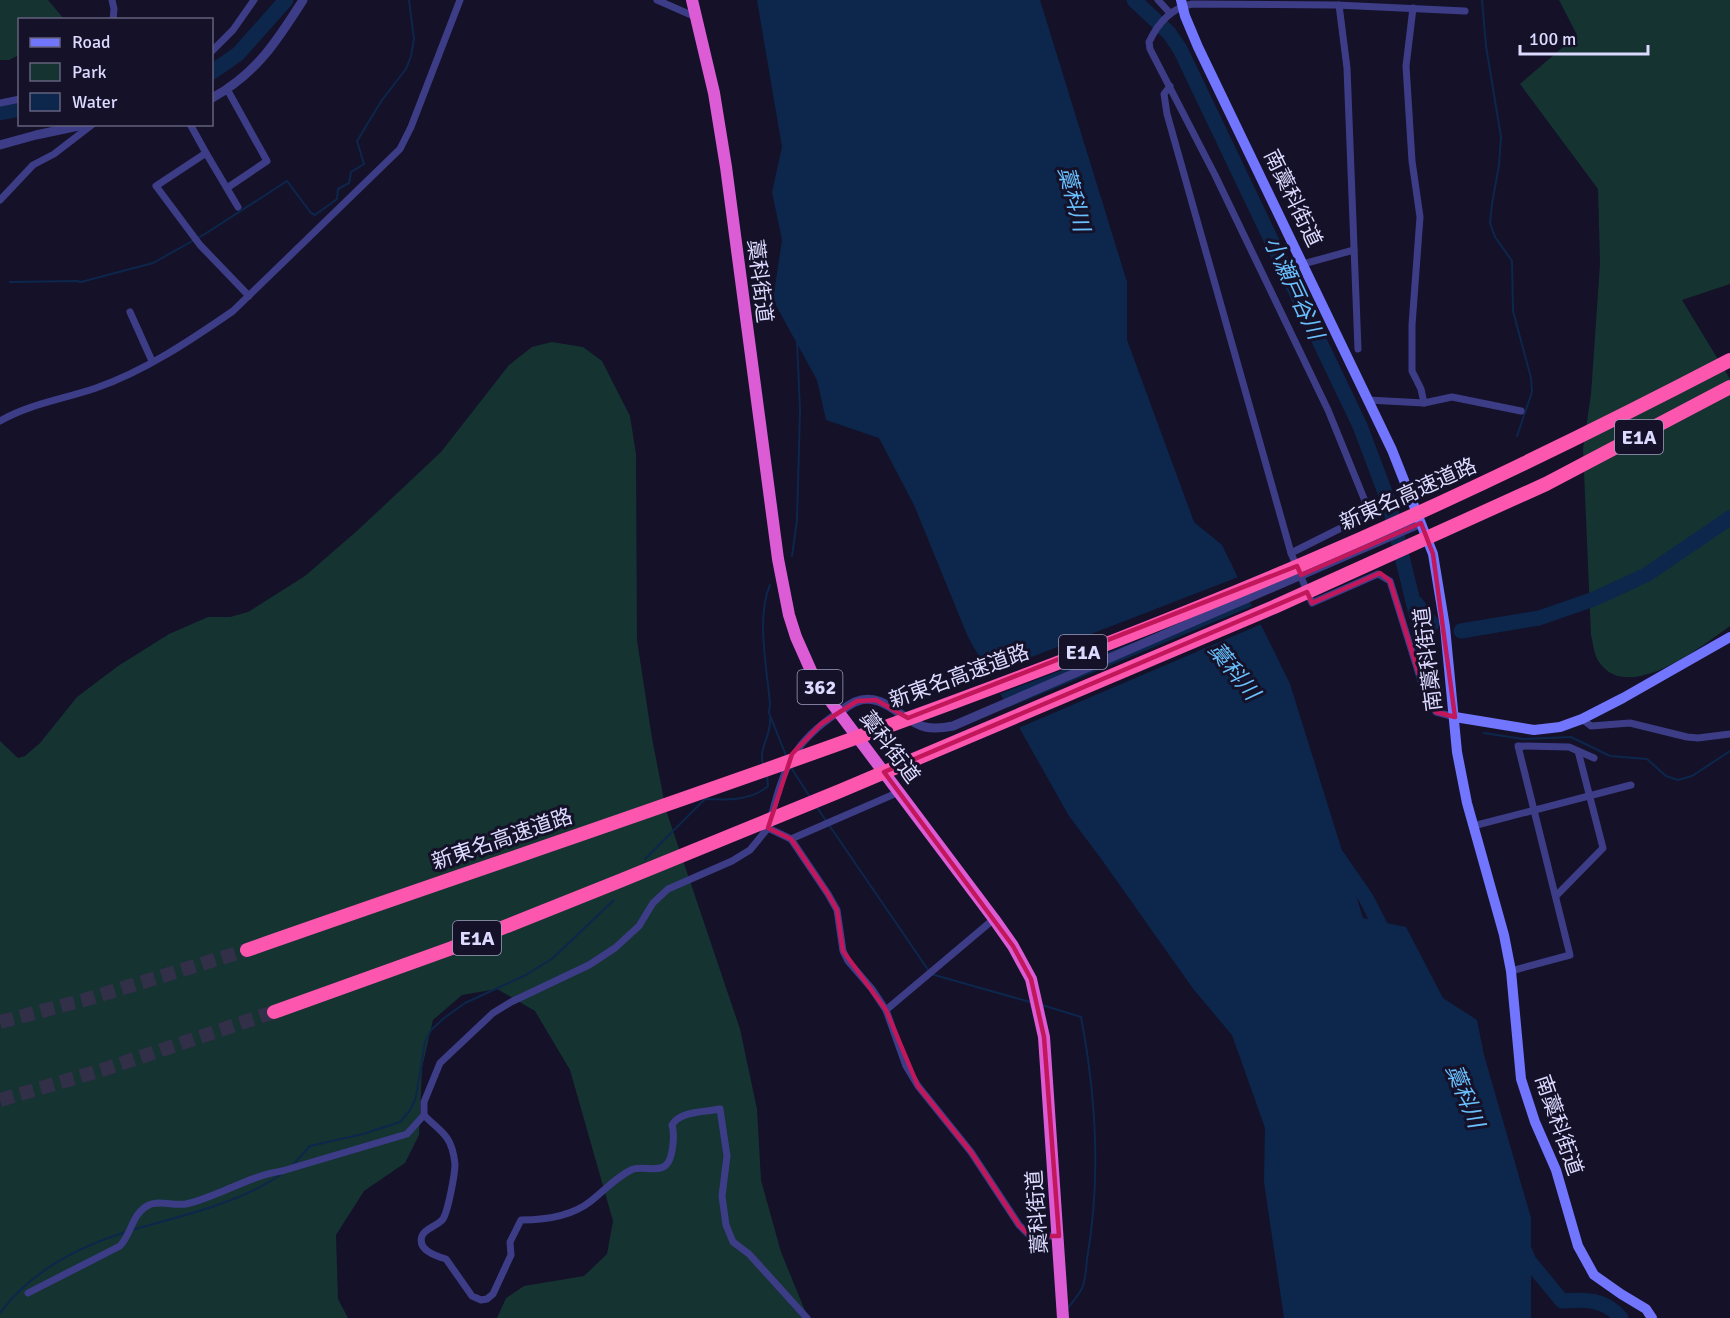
<svg xmlns="http://www.w3.org/2000/svg" width="1730" height="1318" font-family="Signika,'Noto Sans JP',sans-serif">
	<style>
		.green { fill: #143331 }
		.water { fill: #0d274c }
		.pier { fill: #141129 }
		.lines { fill: none; stroke-linecap: round; stroke-linejoin: round }
		.stream { stroke: #0d274c; stroke-width: 2 }
		.river { stroke: #0d274c; stroke-width: 15 }
		.motorway-tunnel { stroke: #322f49; stroke-width: 14; stroke-dasharray: 14 7; stroke-linecap: butt }
		.minor { stroke: #3d3d87; stroke-width: 7 }
		.tertiary { stroke: #3d3d87; stroke-width: 9 }
		.secondary { stroke: #7275fd; stroke-width: 10 }
		.trunk { stroke: #dc5cd6; stroke-width: 12 }
		.motorway { stroke: #fd56ae; stroke-width: 14 }
		.marked { fill: none; stroke: #c2185b; stroke-width: 4.5; stroke-linejoin: round }
		.labels { text-anchor: middle; dominant-baseline: central; stroke-width: 6; stroke-linejoin: round; paint-order: stroke }
		.shield { fill: #141129; stroke: #a09ebe; stroke-width: 1.5 }
		.shield-label { font-size: 20px; font-weight: bold; fill: #dcdafe }
		.street-label { font-size: 21px; fill: #dcdafe; stroke: #141129 }
		.water-label { font-size: 22px; font-style: italic; fill: #69c0fd; stroke: #141129 }
	</style>
	<rect width="100%" height="100%" fill="#141129"/>
	<g class="green">
		<polygon points="0,0 48,0 64,19 20,20 19,55 9,60 0,60"/>
		<path d="M1559,0H1730V284L1682,300L1730,379V626C1702,646 1628,705 1599,662C1594,655 1593,643 1591,635L1583,449L1591,394L1600,264L1598,189L1520,84L1577,35Z"/>
		<polygon points="552,342 583,347 602,361 630,416 636,454 637,640 652,738 666,810 740,1029 757,1109 761,1180 781,1252 808,1318 497,1318 506,1298 524,1286 584,1276 607,1254 613,1221 570,1070 535,1011 497,989 462,995 433,1020 422,1068 419,1135 405,1163 364,1191 336,1235 338,1299 348,1318 0,1318 0,741 18,758 25,756 40,743 77,697 118,666 169,634 208,617 230,617 248,612 305,576 358,530 441,452 509,365 532,347"/>
	</g>
	<polygon class="water" points="757,0 1040,0 1127,282 1127,340 1194,522 1222,545 1290,684 1363,918 1406,927 1443,998 1477,1020 1484,1055 1531,1218 1531,1318 1284,1318 1264,1182 1265,1128 1232,1035 1194,990 1102,860 1069,816 968,637 914,505 879,438 826,420 817,380 773,300 782,240 772,192 782,147"/>
	<g class="pier">
		<polygon points="1241,576 1250,596 1215,611 997,695 985,675"/>
		<polygon points="1255,605 1264,623 1016,729 1005,709"/>
	</g>
	<g class="lines">
		<g class="stream">
			<polyline points="1482,0 1486,46 1501,137 1499,165 1492,204 1490,223 1495,237 1512,261 1513,311 1531,378 1532,392 1517,436"/>
			<polyline points="10,282 77,281 81,282 153,263 205,234 287,181 311,213 315,215 337,199 338,189 349,183 351,172 364,164 357,141 382,100 406,69 411,56 414,39 409,0"/>
			<polyline points="792,556 797,520 800,411 797,341"/>
			<path d="M769,712L770,704C767,669 756,616 770,585"/>
			<polyline points="769,713 787,758"/>
			<polyline points="1484,733 1523,739 1571,737 1610,756 1647,759 1666,776 1678,780 1692,776 1730,751"/>
			<path d="M763,764C758,749 772,734 770,718"/>
			<polyline points="790,766 810,797"/>
			<polyline points="816,806 931,974 1030,1002"/>
			<path d="M645,859L705,799C727,800 751,801 768,786L767,775"/>
			<path d="M1042,1005L1081,1017C1096,1096 1101,1180 1087,1259C1086,1268 1086,1282 1081,1290C1077,1297 1072,1303 1067,1309"/>
			<polyline points="292,1166 310,1146 363,1134 400,1122 411,1109 416,1097 425,1042 431,1030 444,1018 465,1003 526,975 553,958 614,900"/>
			<path d="M132,1230C181,1216 241,1203 283,1173"/>
			<path d="M0,1313C30,1272 79,1246 126,1232"/>
		</g>
		<g class="river">
			<polyline points="1134,0 1169,33 1180,49 1360,426 1389,503 1418,622 1424,660 1436,689"/>
			<polyline points="212,72 238,54 286,0"/>
			<polyline points="0,113 20,109"/>
			<polyline points="1416,603 1432,624"/>
			<polyline points="1461,631 1539,618 1594,599 1646,575 1730,518"/>
			<polyline points="1337,856 1366,898 1388,941"/>
			<path d="M1523,1247L1529,1261L1562,1301C1585,1299 1605,1299 1621,1318"/>
		</g>
		<g class="motorway-tunnel">
			<polyline points="0,1022 84,1000 247,950"/>
			<polyline points="0,1100 102,1070 274,1012"/>
		</g>
		<g class="minor">
			<polyline points="112,0 114,9 113,20"/>
			<polyline points="657,0 698,18"/>
			<polyline points="1158,0 1169,12"/>
			<polyline points="1339,5 1347,68 1358,349"/>
			<polyline points="1413,8 1406,66 1412,161 1420,217 1412,325 1412,371 1421,389 1424,403"/>
			<polyline points="212,51 233,30 254,0"/>
			<path d="M1170,86L1164,94L1167,114L1291,553L1363,517L1367,511L1365,501L1328,410L1215,175L1150,49L1149,42C1158,23 1171,8 1192,4L1336,5L1465,11"/>
			<polyline points="0,103 20,99"/>
			<polyline points="190,124 206,153 156,186 200,245 249,296"/>
			<polyline points="206,153 238,207"/>
			<polyline points="227,188 267,161 227,89"/>
			<polyline points="0,200 33,165 54,154 93,124"/>
			<polyline points="1303,264 1354,250"/>
			<polyline points="130,312 152,361"/>
			<polyline points="1368,400 1424,403 1452,397 1521,411"/>
			<path d="M0,421C29,404 64,399 96,388C145,371 191,340 233,311L400,149L411,127L460,0"/>
			<polyline points="1291,553 1312,603 1378,574 1390,581 1422,684 1436,712 1455,717"/>
			<path d="M839,712C788,745 783,773 768,828L791,839L828,894L837,910L843,951L848,961L872,989L886,1010L906,1066L918,1086L971,1152L1019,1225L1030,1236H1059"/>
			<polyline points="1582,719 1591,726 1630,723 1687,737 1698,738 1730,734"/>
			<polyline points="1473,826 1631,785"/>
			<polyline points="791,839 899,792"/>
			<polyline points="1556,896 1603,848 1578,751"/>
			<polyline points="1511,971 1570,955 1518,746 1569,747 1594,758"/>
			<polyline points="886,1010 994,919"/>
			<path d="M424,1115C431,1123 441,1129 447,1138C452,1145 454,1155 455,1164C455,1174 448,1211 443,1219C438,1226 425,1228 422,1236C417,1250 436,1256 446,1259L472,1296L481,1300L487,1299L493,1294L511,1255L510,1242L521,1220C545,1220 571,1217 591,1201C604,1191 615,1178 631,1170C641,1165 658,1173 666,1165C673,1159 675,1134 672,1125C680,1111 705,1112 720,1109L727,1156L722,1196L726,1225L733,1242L749,1254L807,1318"/>
			<path d="M28,1293L120,1246C132,1233 132,1213 149,1205C159,1200 174,1206 186,1204C218,1197 248,1176 282,1171L407,1134L424,1115V1102L440,1063L493,1013L511,1002L589,965L615,948L639,926L653,903L668,889L732,861L750,850L768,828"/>
		</g>
		<g class="tertiary">
			<path d="M212,98C256,74 277,41 303,0"/>
			<polyline points="0,145 36,135 88,124"/>
			<path d="M839,712C844,709 850,704 855,702C883,690 901,721 925,727C935,729 943,728 953,726L1421,523"/>
		</g>
		<g class="secondary">
			<polyline points="1181,0 1185,16 1198,47 1392,450 1433,554 1445,627 1457,752 1467,803 1504,935 1511,971 1521,1079 1535,1122 1556,1170 1578,1246 1594,1275 1621,1294 1646,1309 1652,1318"/>
			<polyline points="1455,717 1534,730 1560,727 1582,719 1623,698 1730,637"/>
		</g>
		<polyline class="trunk" points="692,0 714,93 726,167 778,559 789,615 796,637 812,673 825,694 994,919 1013,946 1031,979 1044,1037 1063,1318"/>
		<g class="motorway">
			<path d="M247,950C600,826 958,711 1303,564C1448,502 1590,433 1730,360"/>
			<polyline points="274,1012 452,948 622,880 840,791 1274,607 1546,484 1730,387"/>
		</g>
	</g>
	<path class="marked" d="M1421,523L1433,554L1455,717L1436,712L1422,684L1390,581L1380,573L1312,603L1307,592L884,772L1013,946L1031,979L1044,1037L1059,1236H1030L1019,1225L971,1152L918,1086L886,1010L843,951L837,910L828,894L791,839L768,828L792,754L821,724L857,701L876,700L908,718L1297,566L1301,575Z"/>
	<g class="labels">
		<g class="shield">
			<rect x="1615" y="420" width="48" height="34" rx="4.5"/>
			<rect x="1059" y="635" width="48" height="34" rx="4.5"/>
			<rect x="797.5" y="670" width="45" height="34" rx="4.5"/>
			<rect x="453" y="921" width="48" height="34" rx="4.5"/>
		</g>
		<g class="shield-label">
			<text x="1639" y="437">E1A</text>
			<text x="1083" y="652">E1A</text>
			<text x="820" y="687">362</text>
			<text x="477" y="938">E1A</text>
		</g>
		<g class="street-label">
			<text transform="translate(1293 198) rotate(64)">南藁科街道</text>
			<text transform="translate(760 281) rotate(83)">藁科街道</text>
			<text transform="translate(1408 494) rotate(-24)">新東名高速道路</text>
			<text transform="translate(1428 659) rotate(-97)">南藁科街道</text>
			<text transform="translate(959 676) rotate(-20)">新東名高速道路</text>
			<text transform="translate(890 747) rotate(53)">藁科街道</text>
			<text transform="translate(502 839) rotate(-19)">新東名高速道路</text>
			<text transform="translate(1559 1125) rotate(71)">南藁科街道</text>
			<text transform="translate(1037 1212) rotate(-94)">藁科街道</text>
		</g>
		<g class="water-label">
			<text transform="translate(1074 199) rotate(75)">藁科川</text>
			<text transform="translate(1294 288) rotate(65)">小瀬戸谷川</text>
			<text transform="translate(1234 671) rotate(51)">藁科川</text>
			<text transform="translate(1465 1096) rotate(68)">藁科川</text>
		</g>
	</g>
	<rect x="18" y="18" width="195" height="108" fill="#141129" stroke="#64617e" stroke-width="1.5"/>
	<rect x="30" y="38" width="30" height="9" fill="#7275fd" stroke="#64617e" stroke-width="1.5"/>
	<text x="72" y="48" font-size="18" fill="#dcdafe">Road</text>
	<rect x="30" y="63" width="30" height="18" fill="#143331" stroke="#64617e" stroke-width="1.5"/>
	<text x="72" y="78" font-size="18" fill="#dcdafe">Park</text>
	<rect x="30" y="93" width="30" height="18" fill="#0d274c" stroke="#64617e" stroke-width="1.5"/>
	<text x="72" y="108" font-size="18" fill="#dcdafe">Water</text>
	<path d="M1520 45v9h128v-9" fill="none" stroke="#dcdafe" stroke-width="3"/>
	<text x="1529" y="45" font-size="18" fill="#dcdafe" stroke="#141129" stroke-width="4.5" paint-order="stroke">100 m</text>
</svg>
